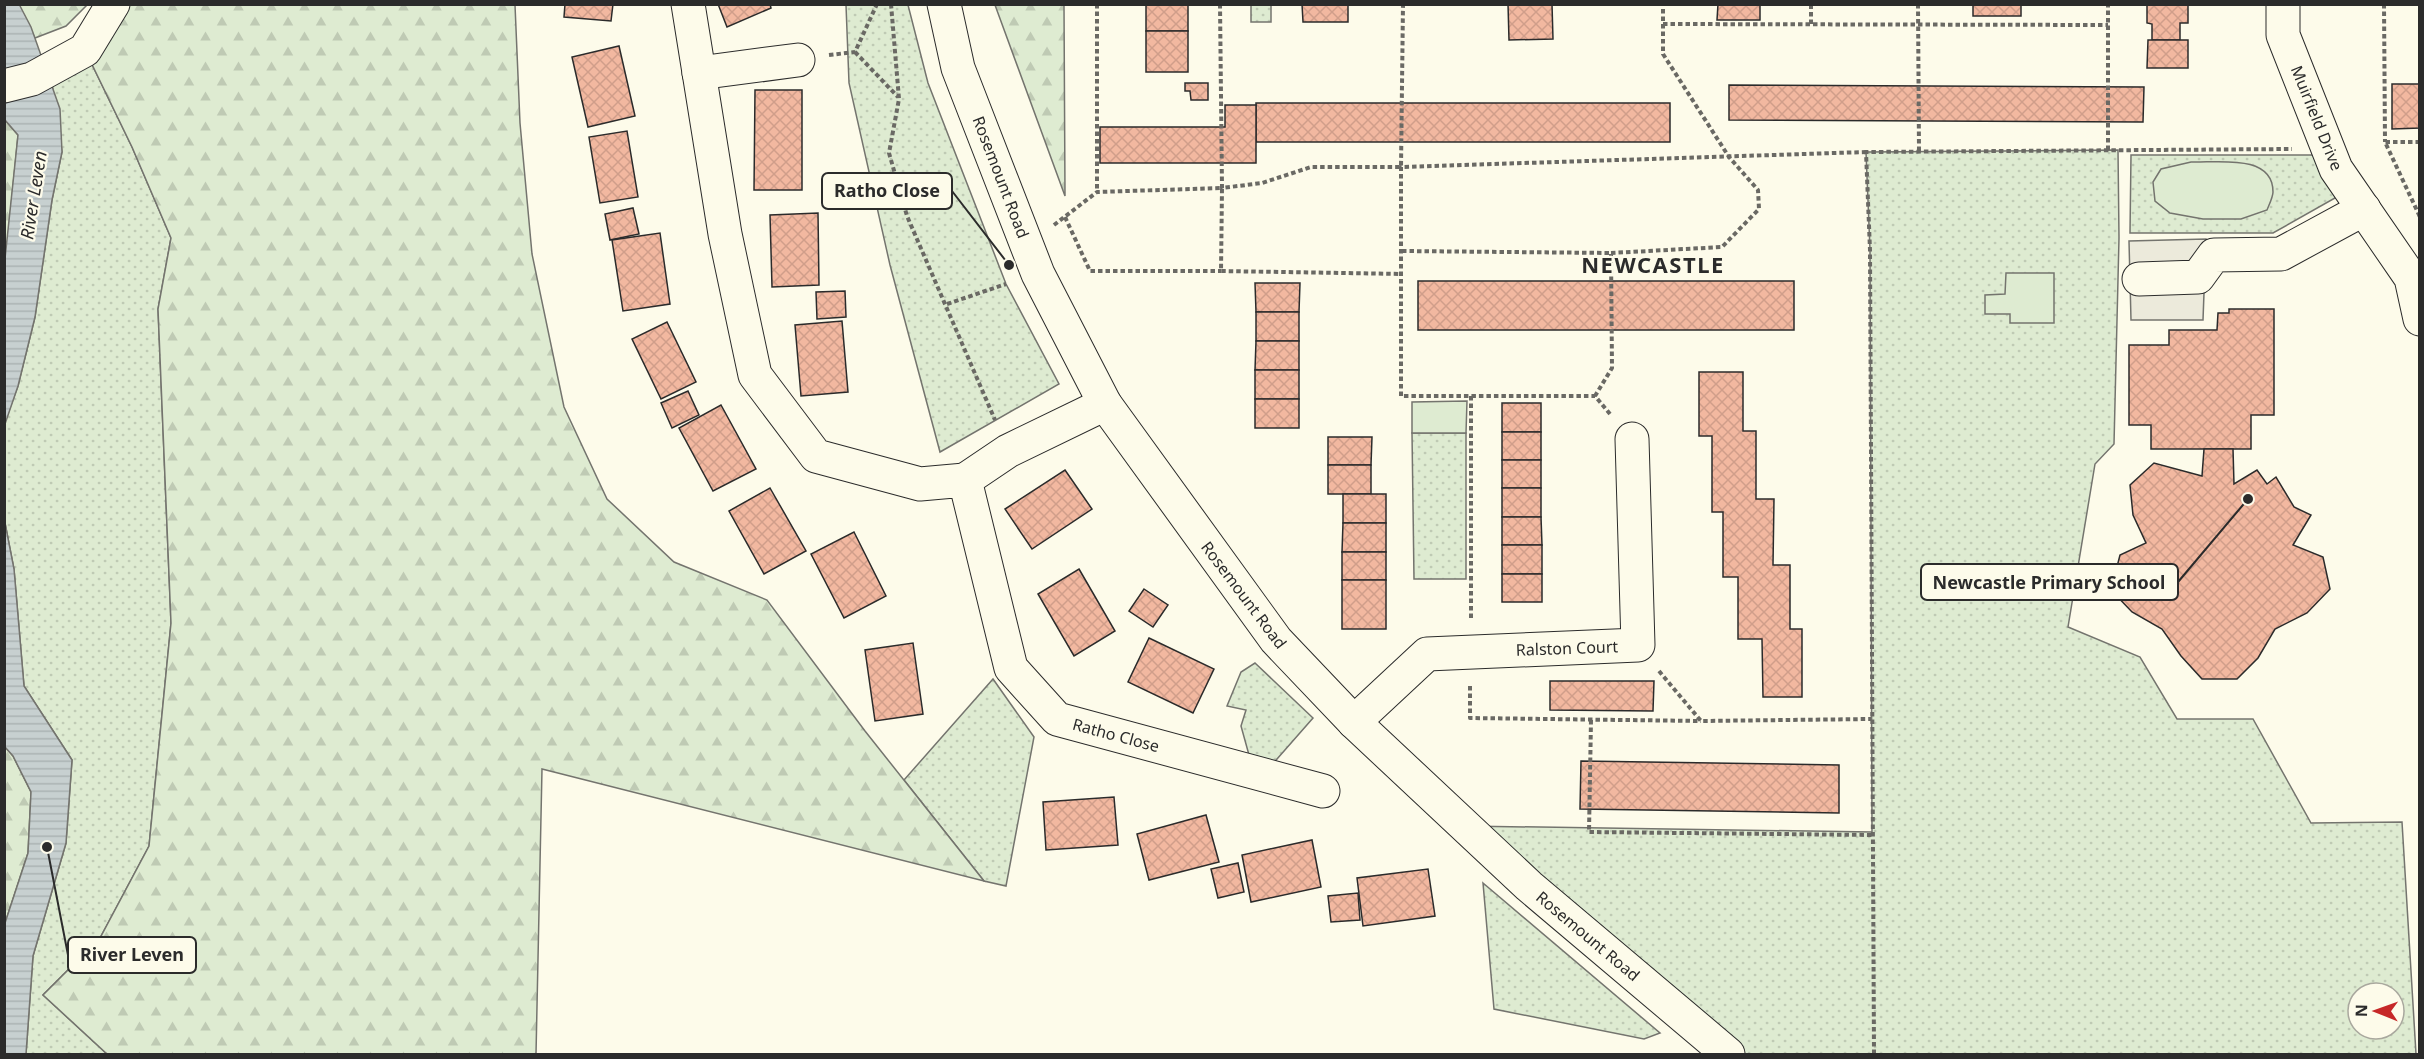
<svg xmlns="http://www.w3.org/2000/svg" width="2424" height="1059" font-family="'Noto Sans',sans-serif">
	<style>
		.grass { fill: url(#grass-dots); stroke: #74746e; stroke-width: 1.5; fill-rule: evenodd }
		.forest { fill: url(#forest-firs); stroke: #74746e; stroke-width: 1.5 }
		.green { fill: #deebd1; stroke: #74746e; stroke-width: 1.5 }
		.parking { fill: #eceadb; stroke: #74746e; stroke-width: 1.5 }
		.water { fill: url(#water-rules); stroke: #74746e; stroke-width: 1.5 }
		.building { fill: url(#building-cross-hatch); stroke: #2b2b2b; stroke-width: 1.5 }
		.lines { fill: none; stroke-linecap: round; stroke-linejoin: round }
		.minor-casing { stroke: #2b2b2b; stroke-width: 35 }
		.path { stroke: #6a6964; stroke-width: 4; stroke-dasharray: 4.5 3; stroke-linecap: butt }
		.minor { stroke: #fdfbea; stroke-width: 33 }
		.labels { text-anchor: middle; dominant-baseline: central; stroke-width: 4.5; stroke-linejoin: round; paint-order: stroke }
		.street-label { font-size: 16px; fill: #2b2b2b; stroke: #fdfbea }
		.water-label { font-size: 18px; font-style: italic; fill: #2b2b2b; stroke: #fdfbea }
		.district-label { font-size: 22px; font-weight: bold; letter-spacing: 1.5px; fill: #2b2b2b; stroke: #fdfbea }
		.leader { fill: none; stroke: #2b2b2b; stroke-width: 2 }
		.callout-dot { fill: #2b2b2b; stroke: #fdfbea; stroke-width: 2 }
		.callout { fill: #fdfbea; stroke: #2b2b2b; stroke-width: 2 }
		.callout-label { font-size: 18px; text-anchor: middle; font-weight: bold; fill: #2b2b2b }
	</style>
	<defs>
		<pattern id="grass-dots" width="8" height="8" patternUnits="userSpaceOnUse" patternTransform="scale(1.5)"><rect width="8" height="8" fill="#deebd1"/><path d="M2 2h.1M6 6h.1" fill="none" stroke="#bfcab4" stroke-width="1.8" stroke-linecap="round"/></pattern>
		<pattern id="forest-firs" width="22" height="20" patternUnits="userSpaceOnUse" patternTransform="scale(1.5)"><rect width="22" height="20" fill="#deebd1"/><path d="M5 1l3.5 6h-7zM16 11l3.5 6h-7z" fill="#bfcab4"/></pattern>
		<pattern id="water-rules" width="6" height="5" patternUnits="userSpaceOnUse" patternTransform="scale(1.5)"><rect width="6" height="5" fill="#c7d0d0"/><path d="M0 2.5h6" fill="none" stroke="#abb3b3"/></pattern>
		<pattern id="building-cross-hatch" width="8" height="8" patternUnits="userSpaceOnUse" patternTransform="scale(1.5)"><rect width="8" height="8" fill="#f2b8a0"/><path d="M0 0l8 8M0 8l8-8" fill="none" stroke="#d09e8a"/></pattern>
	</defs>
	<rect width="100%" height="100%" fill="#fdfbea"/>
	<g class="grass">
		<polygon points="846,5 908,5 928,83 1006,284 1059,384 940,452 890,265 849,83"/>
		<rect x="1251" y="5" width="20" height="17"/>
		<polygon points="85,50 132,147 171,238 158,309 171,623 149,846 100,938 43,995 107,1054 26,1054 33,956 66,843 72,760 24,686 14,569 5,523 4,424 18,386 35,317 52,200 62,152 51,77"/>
		<path d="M2118,150L2119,238L2114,444L2095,464L2068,627L2140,657L2177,719H2253L2311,823L2402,822L2416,1054H1728L1466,826L1872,832L1870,250L1866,152ZM2358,993H2394V1029H2358Z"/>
		<polygon points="2131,155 2321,155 2337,184 2335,198 2273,233 2130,233"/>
		<polygon points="1412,433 1466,433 1466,579 1414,579"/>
		<polygon points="1255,663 1313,718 1270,767 1249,755 1241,726 1246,710 1227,706 1241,672"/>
		<polygon points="993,679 1034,737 1006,886 984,881 904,780"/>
		<polygon points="1483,883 1660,1033 1644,1039 1494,1009"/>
	</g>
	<g class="forest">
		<polygon points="19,5 87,5 66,26 35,38"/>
		<polygon points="113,5 515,5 520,123 532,254 564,407 607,499 674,562 767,600 865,731 984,881 542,769 536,1054 107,1054 43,995 100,938 149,846 171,623 158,309 171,238 132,147 85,50"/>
		<polygon points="995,5 1064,5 1065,196"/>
		<polygon points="5,120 18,135 5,268"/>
		<polygon points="5,747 13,756 31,792 28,853 5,923 5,934"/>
	</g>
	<g class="green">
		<path d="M2191,162C2216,163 2273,153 2273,192C2273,197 2269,205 2267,210L2241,219H2203L2170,213L2155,201L2153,182L2161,169Z"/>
		<polygon points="2006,273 2054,273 2054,323 2010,323 2010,314 1985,314 1985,295 2005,294"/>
		<polygon points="1467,401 1466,433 1412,433 1412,402"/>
	</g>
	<polygon class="parking" points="2206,239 2203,320 2131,320 2129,241"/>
	<g class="water">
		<polygon points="19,4 31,27 60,109 62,152 52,200 35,317 18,386 5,424 4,268 18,135 5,120 4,5"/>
		<polygon points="5,523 14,569 24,686 72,760 66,843 33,956 26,1054 4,1054 5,923 28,853 31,792 13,756 5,747"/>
	</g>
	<g class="building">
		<polygon points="565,4 613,4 611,21 564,17"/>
		<polygon points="718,4 770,4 771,8 727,27"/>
		<rect x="1146" y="4" width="42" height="27"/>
		<polygon points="1302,4 1348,4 1348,22 1303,22"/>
		<polygon points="1508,4 1552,4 1553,39 1509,40"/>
		<polygon points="1760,4 1760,20 1717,20 1718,4"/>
		<rect x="1973" y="4" width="48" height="12"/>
		<polygon points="2147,4 2188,4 2188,23 2180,23 2180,40 2152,40 2152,24 2147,23"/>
		<rect x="1146" y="31" width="42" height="41"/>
		<polygon points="2148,40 2188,40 2188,68 2147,68"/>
		<polygon points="619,46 635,116 588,127 572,57"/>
		<polygon points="1185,83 1208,83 1208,100 1191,100 1190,91 1185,91"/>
		<polygon points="2392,84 2420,84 2420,128 2392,129"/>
		<polygon points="1729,85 2144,87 2143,122 1729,120"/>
		<polygon points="755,90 802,90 802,190 754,190"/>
		<rect x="1256" y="103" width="414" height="39"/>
		<polygon points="1225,105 1256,105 1256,163 1100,163 1100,127 1225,127"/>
		<polygon points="627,131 638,197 600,203 589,137"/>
		<polygon points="633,208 639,234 610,240 605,214"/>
		<polygon points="818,213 819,285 772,287 770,215"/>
		<polygon points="660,233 670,304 623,311 612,240"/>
		<rect x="1418" y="281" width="376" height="49"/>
		<polygon points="1255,283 1300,283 1299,312 1256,312"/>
		<polygon points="845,291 846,317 817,319 816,292"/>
		<polygon points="2229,309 2274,309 2274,415 2251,415 2251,449 2151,449 2151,425 2129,425 2129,345 2169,345 2169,330 2217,330 2218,313 2229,313"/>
		<rect x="1256" y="312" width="43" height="29"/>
		<polygon points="842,321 848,392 801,396 795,325"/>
		<polygon points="667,322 696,382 661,399 632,339"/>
		<polygon points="1256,341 1299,341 1299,370 1255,370"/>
		<rect x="1255" y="370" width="44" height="29"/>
		<polygon points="1699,372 1743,372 1743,431 1756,431 1756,499 1774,499 1773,565 1790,565 1790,629 1802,629 1802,697 1763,697 1762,639 1738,639 1738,577 1723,577 1723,512 1712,512 1712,436 1699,436"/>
		<polygon points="688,391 699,415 672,428 661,403"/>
		<rect x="1255" y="399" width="44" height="29"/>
		<rect x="1502" y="403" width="39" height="29"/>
		<polygon points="721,405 756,469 713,491 679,428"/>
		<rect x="1502" y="432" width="39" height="28"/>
		<polygon points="1328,437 1372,437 1371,465 1328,465"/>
		<polygon points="2204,449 2233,449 2234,484 2257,470 2267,484 2276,477 2294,507 2311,515 2293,545 2323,557 2330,589 2307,613 2275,629 2258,658 2237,679 2202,679 2181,656 2162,629 2132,612 2111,590 2120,555 2146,543 2133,515 2130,485 2154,463 2202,476"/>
		<rect x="1502" y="460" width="39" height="28"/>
		<rect x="1328" y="465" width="43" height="29"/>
		<polygon points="1065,470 1092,509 1032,549 1005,509"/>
		<polygon points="770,488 806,551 764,574 729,511"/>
		<rect x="1502" y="488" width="39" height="29"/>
		<rect x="1343" y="494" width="43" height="29"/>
		<polygon points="1502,517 1541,517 1542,545 1502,545"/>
		<polygon points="1343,523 1386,523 1386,552 1342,552"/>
		<polygon points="854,532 886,596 844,618 811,554"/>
		<rect x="1502" y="545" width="40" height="29"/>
		<rect x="1342" y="552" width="44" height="28"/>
		<polygon points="1079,569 1115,631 1074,656 1038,594"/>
		<rect x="1502" y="574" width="40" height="28"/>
		<rect x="1342" y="580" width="44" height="49"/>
		<polygon points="1144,589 1168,605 1153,627 1129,611"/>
		<polygon points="1149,638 1214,669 1193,713 1128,682"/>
		<polygon points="913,643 923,714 875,721 865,650"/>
		<polygon points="1550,681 1654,681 1653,711 1550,710"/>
		<polygon points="1581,761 1839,765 1839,813 1580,809"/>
		<polygon points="1114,797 1118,845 1046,850 1043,802"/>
		<polygon points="1206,815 1219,862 1149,880 1137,834"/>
		<polygon points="1312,840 1321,887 1251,902 1242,855"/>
		<polygon points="1238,863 1244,892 1218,898 1211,869"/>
		<polygon points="1428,869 1435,916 1363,926 1357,878"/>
		<polygon points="1358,893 1360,920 1331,922 1328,896"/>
	</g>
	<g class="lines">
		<defs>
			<g id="minor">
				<polyline points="688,4 725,234 755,375 816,456 920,484 965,480 1011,668 1057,719 1323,791"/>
				<polyline points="944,4 958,68 1038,274 1105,404 1276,640 1354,722 1529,886 1728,1054"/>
				<polyline points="2283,4 2283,35 2336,169 2411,278 2420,319"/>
				<polyline points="699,73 798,60"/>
				<polyline points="4,86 32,79 85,50 113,4"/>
				<polyline points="2139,279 2198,277 2214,255 2281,254 2364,209"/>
				<polyline points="965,480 1008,451 1105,404"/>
				<polyline points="1354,722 1427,654 1638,645 1632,439"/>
			</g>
		</defs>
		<use href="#minor" class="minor-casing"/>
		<g class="path">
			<polyline points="891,4 899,99 889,153 907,216 995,420"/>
			<polyline points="1097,4 1097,192"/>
			<polyline points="1220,4 1222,188 1262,183 1311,167 1401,167 1403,4"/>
			<polyline points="1918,4 1919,152"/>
			<polyline points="2384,4 2385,142"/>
			<polyline points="1663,24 2108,25"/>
			<polyline points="1811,24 1811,4"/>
			<polyline points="855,52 898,97"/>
			<polyline points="829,55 855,52 877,4"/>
			<polyline points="2420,142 2385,142 2420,217"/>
			<polyline points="2108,150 2108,4"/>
			<polyline points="1065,217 1090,271 1221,271"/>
			<polyline points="1054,225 1097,192 1222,188 1221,271 1402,274"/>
			<polyline points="1402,251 1611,253 1612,368 1595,396"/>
			<polyline points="1611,253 1722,247 1759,209 1758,190 1729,157 1663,54 1663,4"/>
			<polyline points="947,304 1006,284"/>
			<polyline points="1471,396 1471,618"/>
			<polyline points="1610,414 1595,396 1401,396 1401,167 1866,152"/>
			<polyline points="1659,671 1701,721 1871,719"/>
			<polyline points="1470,686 1470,718 1701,721"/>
			<polyline points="1591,720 1589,832 1872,835"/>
			<polyline points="1874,1054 1870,250 1866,152 2292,149"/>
		</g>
		<use href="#minor" class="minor"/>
	</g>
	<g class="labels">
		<g class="street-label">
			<text transform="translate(2317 118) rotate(68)">Muirfield Drive</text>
			<text transform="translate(1001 177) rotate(69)">Rosemount Road</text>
			<text transform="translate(1244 595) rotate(53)">Rosemount Road</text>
			<text transform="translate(1567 648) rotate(-2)">Ralston Court</text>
			<text transform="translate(1116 735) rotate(15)">Ratho Close</text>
			<text transform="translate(1588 936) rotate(40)">Rosemount Road</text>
		</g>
		<g class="water-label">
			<text transform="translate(33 195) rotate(-81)">River Leven</text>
		</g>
		<g class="district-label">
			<text x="1653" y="264">NEWCASTLE</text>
		</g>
	</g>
	<path class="leader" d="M1009 265L952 191M2248 499L2178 582M47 847L68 955"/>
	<g class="callout-dot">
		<circle cx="1009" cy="265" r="6"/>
		<circle cx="2248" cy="499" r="6"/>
		<circle cx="47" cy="847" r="6"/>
	</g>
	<g class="callout">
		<rect x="822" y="173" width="130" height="36" rx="6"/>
		<rect x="1921" y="564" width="257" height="36" rx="6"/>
		<rect x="68" y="937" width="128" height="36" rx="6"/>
	</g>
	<g class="callout-label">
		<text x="887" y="197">Ratho Close</text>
		<text x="2049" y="589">Newcastle Primary School</text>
		<text x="132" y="961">River Leven</text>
	</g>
	<rect width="2424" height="1059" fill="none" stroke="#2b2b2b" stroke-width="12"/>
	<g transform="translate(2376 1011) rotate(271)"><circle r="28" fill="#fdfbea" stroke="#a9a89e" stroke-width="1.5"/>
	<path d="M0-4.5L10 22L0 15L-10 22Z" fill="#c62828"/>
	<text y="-9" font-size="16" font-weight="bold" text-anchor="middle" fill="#2b2b2b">N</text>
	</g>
</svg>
